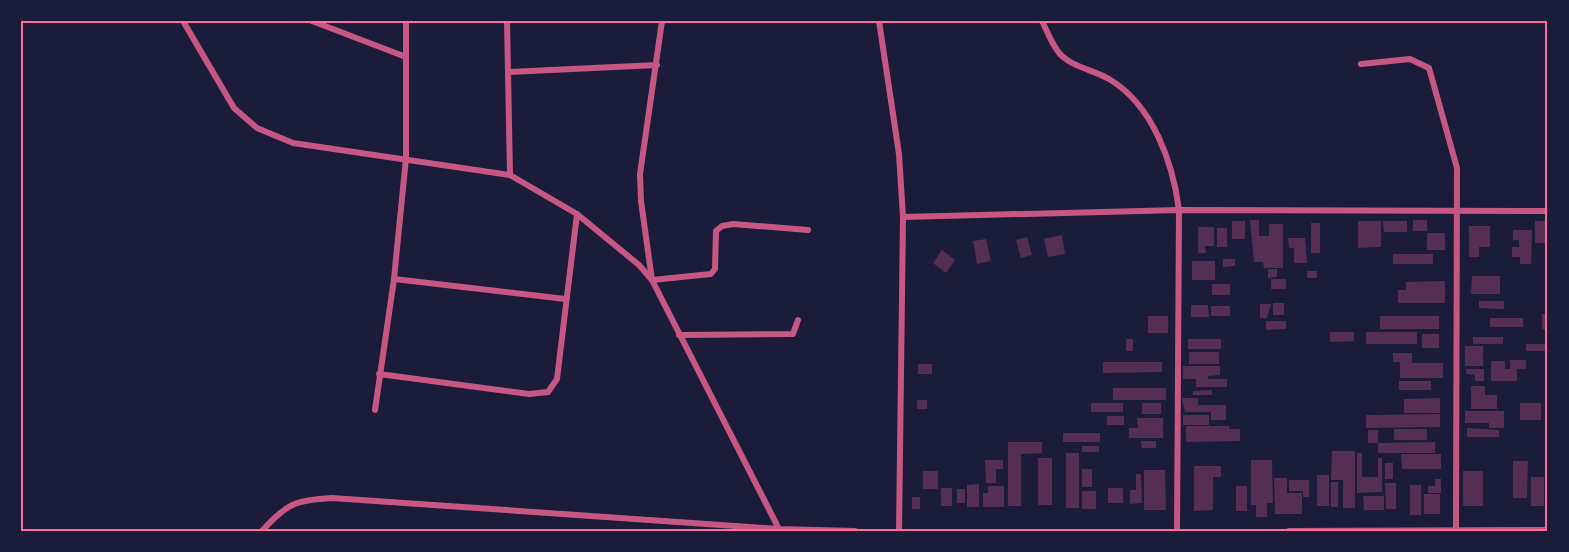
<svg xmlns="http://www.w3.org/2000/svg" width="1569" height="552" font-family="'PT Serif',serif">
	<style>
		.building { fill: #542f53 }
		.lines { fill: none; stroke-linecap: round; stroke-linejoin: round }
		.minor { stroke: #c65784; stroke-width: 6 }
		.neatline { fill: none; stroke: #ff6b9d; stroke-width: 2 }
	</style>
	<rect width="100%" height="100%" fill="#1b1b3a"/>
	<g class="building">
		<polygon points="1250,220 1259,220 1259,236 1269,236 1269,224 1283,224 1283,268 1264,268 1263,262 1254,262"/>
		<rect x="1413" y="220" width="14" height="11"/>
		<rect x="1232" y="221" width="13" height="18"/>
		<polygon points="1358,221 1381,221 1381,247 1358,248"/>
		<polygon points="1383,221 1407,221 1407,232 1384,232"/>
		<rect x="1535" y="221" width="13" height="22"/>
		<rect x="1311" y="223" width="9" height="30"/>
		<polygon points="1469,226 1490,226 1490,247 1479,247 1479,257 1469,257"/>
		<polygon points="1198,227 1214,227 1214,246 1205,246 1206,253 1198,253"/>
		<rect x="1217" y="228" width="10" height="19"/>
		<polygon points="1513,230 1532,230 1531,264 1520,264 1520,257 1512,257 1512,247 1519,247 1519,240 1513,240"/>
		<rect x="1427" y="233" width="18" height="17"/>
		<polygon points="1062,235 1065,254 1048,257 1044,239"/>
		<polygon points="1027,237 1032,255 1021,258 1016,240"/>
		<polygon points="1288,238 1305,238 1307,263 1294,263 1294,248 1289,248"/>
		<polygon points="986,239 991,261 977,264 973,241"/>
		<polygon points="942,250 955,260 946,273 933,263"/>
		<rect x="1393" y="254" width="40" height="10"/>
		<polygon points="1223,259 1235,259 1235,266 1223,267"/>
		<rect x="1192" y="261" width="23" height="19"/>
		<polygon points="1268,269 1277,269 1277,277 1268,278"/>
		<rect x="1307" y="271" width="10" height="7"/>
		<polygon points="1472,276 1500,276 1500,294 1471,294"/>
		<rect x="1271" y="279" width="15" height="10"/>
		<polygon points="1445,281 1445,303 1398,303 1398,290 1406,290 1406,282"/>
		<rect x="1212" y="284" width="18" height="11"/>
		<polygon points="1479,301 1504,301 1504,309 1479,308"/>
		<rect x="1273" y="303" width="11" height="12"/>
		<polygon points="1260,304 1271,304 1267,318 1260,318"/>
		<polygon points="1191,305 1208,305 1209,317 1191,317"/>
		<rect x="1211" y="306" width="19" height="10"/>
		<polygon points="1542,314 1548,314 1548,330 1542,329"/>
		<rect x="1148" y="316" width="20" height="17"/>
		<rect x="1380" y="316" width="59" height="13"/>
		<rect x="1490" y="318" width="33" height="9"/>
		<polygon points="1266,321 1286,321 1286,329 1266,330"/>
		<polygon points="1330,332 1354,332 1354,341 1330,342"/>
		<rect x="1366" y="332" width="51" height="12"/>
		<rect x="1422" y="334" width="17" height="14"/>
		<rect x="1473" y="337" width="30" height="7"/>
		<rect x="1126" y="339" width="7" height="12"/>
		<rect x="1188" y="339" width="33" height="10"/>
		<rect x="1526" y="344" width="19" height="7"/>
		<rect x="1465" y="346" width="18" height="20"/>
		<rect x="1189" y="352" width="30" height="12"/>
		<polygon points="1393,353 1412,353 1412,363 1443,363 1443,378 1400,378 1400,362 1393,362"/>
		<polygon points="1510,360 1526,360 1526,369 1517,369 1517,381 1491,381 1491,361 1505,361 1505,369 1510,369"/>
		<polygon points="1103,362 1162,362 1162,372 1103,373"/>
		<rect x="918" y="364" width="14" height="10"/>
		<polygon points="1183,366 1220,366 1220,375 1208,376 1208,379 1227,379 1227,387 1196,387 1196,379 1183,379"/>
		<polygon points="1466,369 1484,369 1484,381 1475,381 1475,375 1466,374"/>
		<rect x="1399" y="381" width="32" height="9"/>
		<polygon points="1471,386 1485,386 1485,395 1497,395 1497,409 1471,409"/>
		<rect x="1113" y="388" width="53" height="12"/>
		<polygon points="1212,390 1212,395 1193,395 1193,391"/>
		<polygon points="1182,398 1198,398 1198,405 1226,405 1226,420 1211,420 1211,412 1185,412"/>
		<polygon points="1440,398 1440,413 1404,413 1404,399"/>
		<rect x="917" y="400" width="10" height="9"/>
		<rect x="1091" y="403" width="32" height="9"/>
		<rect x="1142" y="403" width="19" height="11"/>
		<rect x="1520" y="403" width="21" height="17"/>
		<polygon points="1465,411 1504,411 1504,428 1489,428 1489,423 1465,423"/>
		<polygon points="1440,414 1440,427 1366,428 1366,415"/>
		<rect x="1183" y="415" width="26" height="10"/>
		<rect x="1107" y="416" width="17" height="9"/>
		<polygon points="1137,418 1163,418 1163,438 1129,438 1129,428 1138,428"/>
		<polygon points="1186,426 1229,426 1229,429 1240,429 1240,441 1186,442"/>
		<polygon points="1467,428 1499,430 1499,437 1467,437"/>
		<rect x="1394" y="429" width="33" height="11"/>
		<rect x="1368" y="430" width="10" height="13"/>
		<rect x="1063" y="433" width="37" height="9"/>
		<polygon points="1141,441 1156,441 1156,448 1142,448"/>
		<polygon points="1008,442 1042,442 1042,453 1021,454 1021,506 1008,506"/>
		<polygon points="1435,442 1435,453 1378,453 1378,443"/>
		<rect x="1082" y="446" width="17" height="6"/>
		<polygon points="1332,451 1355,451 1355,508 1343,508 1343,480 1331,480"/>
		<rect x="1066" y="453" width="13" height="55"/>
		<polygon points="1357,453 1362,453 1362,477 1378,477 1378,458 1382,458 1382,492 1357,493"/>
		<polygon points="1401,454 1441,454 1441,469 1402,469"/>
		<rect x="1038" y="458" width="14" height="47"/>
		<polygon points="985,460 1003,460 1003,469 996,469 996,483 986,483"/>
		<polygon points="1251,460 1272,460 1273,503 1267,503 1267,517 1256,517 1256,505 1251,505"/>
		<polygon points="1513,461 1528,461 1527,498 1513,498"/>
		<rect x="1385" y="463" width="8" height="16"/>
		<polygon points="1194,466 1221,466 1221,477 1213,477 1213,510 1194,511"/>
		<rect x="1082" y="469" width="10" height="18"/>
		<polygon points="1144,470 1165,470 1166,510 1144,510"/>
		<rect x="923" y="471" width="15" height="18"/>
		<rect x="1463" y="471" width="20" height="35"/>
		<polygon points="1136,474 1141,474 1142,503 1130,504 1130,490 1136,490"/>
		<rect x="1317" y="475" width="12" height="31"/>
		<rect x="1531" y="477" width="13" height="29"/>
		<polygon points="1274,478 1287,478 1287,493 1302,493 1302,514 1275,514"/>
		<polygon points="1435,479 1441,479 1441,493 1428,493 1428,486 1435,486"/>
		<polygon points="1289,480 1309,480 1309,497 1303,497 1303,491 1289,491"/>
		<rect x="1331" y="482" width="7" height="25"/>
		<polygon points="1385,483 1396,483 1396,509 1386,509"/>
		<polygon points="979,484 979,507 967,507 967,485"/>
		<rect x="1410" y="485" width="11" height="30"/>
		<polygon points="988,486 1004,486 1004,507 983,507 983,493 988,493"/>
		<rect x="1236" y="486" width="11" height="25"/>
		<rect x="941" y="488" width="11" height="18"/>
		<rect x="1108" y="488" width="15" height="15"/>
		<rect x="957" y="489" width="8" height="14"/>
		<rect x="1082" y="491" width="14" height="18"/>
		<rect x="1424" y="494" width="16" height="20"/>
		<polygon points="1363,496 1384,496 1384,510 1364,510"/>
		<rect x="912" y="497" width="8" height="12"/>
	</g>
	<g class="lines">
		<g class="minor">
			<polyline points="183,21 234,108 257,128 293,143 510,175 577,214 639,265 652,280 779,529"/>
			<polyline points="312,21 406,57"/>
			<polyline points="507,21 510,175"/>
			<polyline points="662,21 640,174 641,201 652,280 711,274 715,269 716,231 722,226 733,224 808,230"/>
			<polyline points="879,21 899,154 903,217 899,531"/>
			<path d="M1042,21C1047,31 1052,45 1060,54C1072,67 1094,70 1109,79C1153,105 1173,163 1179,210L1177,531"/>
			<polyline points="1361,64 1410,59 1429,68 1457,168 1456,531"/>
			<polyline points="509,72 657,65"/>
			<polyline points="903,217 1179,210 1548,211"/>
			<polyline points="394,279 565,299"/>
			<polyline points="679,335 793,334 798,320"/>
			<polyline points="379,374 529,394 548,392 557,379 577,214"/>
			<polyline points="375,410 394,279 406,158 406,21"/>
			<path d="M262,531C287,503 296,500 332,498L779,529L855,531"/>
			<polyline points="1289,531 1548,530"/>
		</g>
	</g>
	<rect width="1569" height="552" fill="none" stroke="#1b1b3a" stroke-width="45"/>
	<rect x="22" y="22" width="1524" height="508" class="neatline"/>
</svg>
